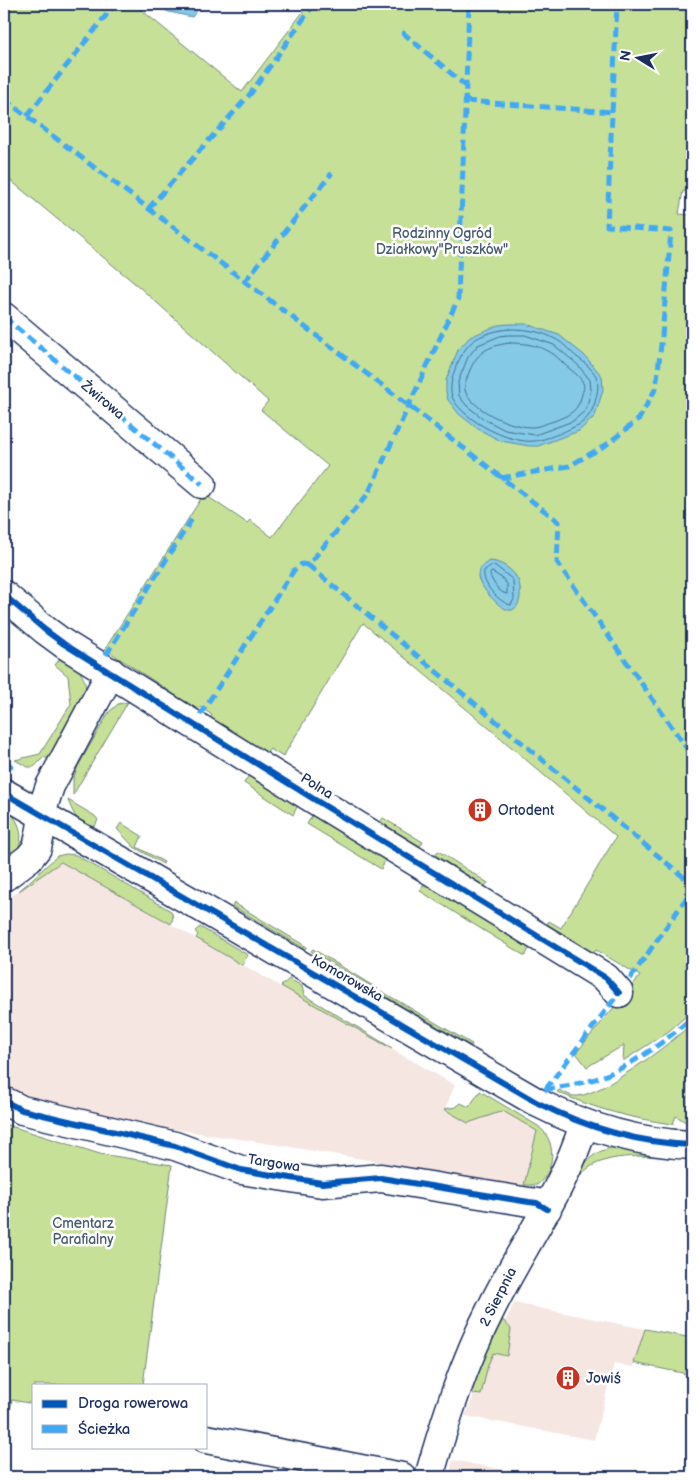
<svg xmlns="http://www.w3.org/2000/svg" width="696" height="1481" font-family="'Balsamiq Sans',sans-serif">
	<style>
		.built { fill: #f6e6e1 }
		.green { fill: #c7e097; stroke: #71887a }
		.water { fill: #84c9e5; stroke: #5a8baf }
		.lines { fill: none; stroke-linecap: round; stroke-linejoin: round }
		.shore { stroke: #456d94; stroke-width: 1 }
		.minor-casing { stroke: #1b2f5e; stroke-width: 31 }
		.minor { stroke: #fff; stroke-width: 28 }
		.quiet { stroke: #3fa9f5; stroke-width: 5; stroke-dasharray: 10 5; stroke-linecap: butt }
		.cycleway-casing { stroke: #fff; stroke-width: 9 }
		.cycleway { stroke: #0057b8; stroke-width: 6 }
		.labels { text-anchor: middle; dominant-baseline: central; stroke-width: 5; stroke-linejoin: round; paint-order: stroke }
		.park-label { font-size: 14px; fill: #465b6c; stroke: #fff }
		.street-label { font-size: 14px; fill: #1b2f5e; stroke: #fff }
		.poi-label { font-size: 14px; fill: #1b2f5e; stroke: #fff; text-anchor: start }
	</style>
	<rect width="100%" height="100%" fill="#fff"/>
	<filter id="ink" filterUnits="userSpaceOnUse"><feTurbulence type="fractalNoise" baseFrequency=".02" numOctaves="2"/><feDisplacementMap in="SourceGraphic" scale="10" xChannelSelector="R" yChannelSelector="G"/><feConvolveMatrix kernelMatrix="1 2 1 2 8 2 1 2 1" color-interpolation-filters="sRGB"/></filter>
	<g filter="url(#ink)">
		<g class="built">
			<polygon points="61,862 455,1085 445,1109 468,1122 503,1111 537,1131 524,1186 278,1145 146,1125 61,1107 4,1086 4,901"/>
			<polygon points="514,1303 645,1329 633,1367 614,1364 594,1440 465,1416 505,1322"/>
			<polygon points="453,1460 541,1477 449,1477"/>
		</g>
		<g class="green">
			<polygon points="4,4 134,4 242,92 309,4 692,4 692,191 683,191 679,214 692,215 692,1011 669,1031 623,1061 624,1045 587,1067 576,1053 640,976 596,950 594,953 547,924 549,921 561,928 616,837 489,728 363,623 283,757 270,749 267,753 210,718 212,715 200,707 198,710 105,649 204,494 247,523 250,520 272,537 328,466 261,410 268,401 138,286 4,175"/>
			<path d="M62,656C75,666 85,672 86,690L50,760L44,757L34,767H28L15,760L40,754L71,704L68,676L55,665Z"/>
			<polygon points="131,697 181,732 180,734 136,704 128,702 73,795 73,779 78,766 109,712 118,704 128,702"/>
			<polygon points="249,775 298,805 293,815 244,783"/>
			<path d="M68,800L95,816L98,820L95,826L86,828C77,820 72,812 68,800Z"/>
			<path d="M4,807C20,819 27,838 14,856L4,840Z"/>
			<polygon points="313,814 386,859 381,869 307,824"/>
			<polygon points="383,818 423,842 420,846 380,822"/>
			<polygon points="121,823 142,836 137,847 164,862 163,864 134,847 117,829"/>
			<polygon points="438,851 488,883 485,886 435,855"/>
			<polygon points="66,854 76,855 171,911 173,917 171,924 61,862 19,891 57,856"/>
			<polygon points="425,883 530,947 525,956 420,891"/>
			<polygon points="234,903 307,947 305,949 232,906"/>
			<polygon points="200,927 248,955 242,965 196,938 198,935 195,931"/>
			<polygon points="313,949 378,989 376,989 311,951"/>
			<polygon points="289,979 302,986 304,995 312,1000 392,1048 392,1049 281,986"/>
			<polygon points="381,991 472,1044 471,1046 380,993"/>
			<path d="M692,1023V1126L689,1125V1124L676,1116L673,1124C633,1119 595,1109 557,1092L559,1090C563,1092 569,1095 573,1096C597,1100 674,1041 692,1023Z"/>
			<path d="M480,1091L538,1126C557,1140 556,1171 537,1185H524L537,1131L503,1111L468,1123L444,1109L456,1107L461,1103L469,1107Z"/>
			<polygon points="4,1124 100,1154 172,1165 143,1385 34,1385 34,1404 12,1400 4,1445"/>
			<path d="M618,1147L679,1157C647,1157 599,1150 578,1178L576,1177C586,1159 597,1149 618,1147Z"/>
			<polygon points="496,1320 504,1321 511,1329 507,1356 493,1353 488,1365 481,1395 473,1394 467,1388"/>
			<polygon points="645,1329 692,1338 692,1375 634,1363"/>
		</g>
		<g class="water">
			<polygon points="149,4 202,4 192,17 169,12"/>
			<polygon points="509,324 526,324 559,335 584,355 602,376 603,390 595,416 579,431 538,446 529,446 501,441 478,429 459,414 448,400 446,392 446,380 458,350 470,337 498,325"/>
			<path d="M489,561C500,561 512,569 517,578C522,586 522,607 512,610C502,613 478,585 478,576C478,568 483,565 489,561Z"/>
		</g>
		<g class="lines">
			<g class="shore">
				<path d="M509,329C525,329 542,331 557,340C565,344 570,352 577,357C584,362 595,371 597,379C599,386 597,395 595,402C592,413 585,423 574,427C562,433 547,439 535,441C510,444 465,421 453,399C445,384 461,350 473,341C482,334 498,330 509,329Z"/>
				<polygon points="509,335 525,335 554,345 577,364 590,380 591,390 586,410 573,421 535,435 505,430 484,419 467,406 459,396 458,382 468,357 478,345 500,336"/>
				<path d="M510,343C524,343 538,345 550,352C556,355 560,360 564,364C570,370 580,375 583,383C585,386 583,391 582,394C578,412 569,415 554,421C547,423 538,427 532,427C511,427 477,412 466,393C463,387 466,381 468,375C476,353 486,346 510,343Z"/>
				<path d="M491,566L497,567L513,580L514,599L511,605C500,603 481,584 484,571Z"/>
				<path d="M492,572L502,578L507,584V594C499,593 493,583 490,575Z"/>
			</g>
			<defs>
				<g id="minor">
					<polyline points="4,317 202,484"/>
					<polyline points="4,595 45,630 64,644 312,798 606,978 619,993"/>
					<path d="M4,793L538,1103C587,1128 637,1143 692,1145"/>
					<polyline points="4,877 29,858 37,848 41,829 44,804 50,786 111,672"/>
					<polyline points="4,1101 22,1110 175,1146 241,1170 322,1183 381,1178 529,1202 537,1203 547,1209"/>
					<polyline points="206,1439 402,1477"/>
					<path d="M429,1477C446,1418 464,1362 492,1307C522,1246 564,1190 584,1124"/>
				</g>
			</defs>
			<use href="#minor" class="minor-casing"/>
			<use href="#minor" class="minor"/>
			<g class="quiet">
				<polyline points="402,32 466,86"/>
				<polyline points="4,99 408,405 559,522 557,562 690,753 692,753"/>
				<polyline points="465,101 613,112"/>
				<polyline points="27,116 115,4"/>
				<polyline points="148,209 251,93 314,4"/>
				<polyline points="244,282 332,173"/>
				<polyline points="4,317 202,484"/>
				<polyline points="501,478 569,466 606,445 639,419 656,388 662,336 671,231 607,226 617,4"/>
				<polyline points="308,565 692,884"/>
				<polyline points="106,655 192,519"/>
				<polyline points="200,715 294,570 302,564 308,565 368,494 458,299 469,4"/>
				<polyline points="4,761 11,766 4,778"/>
				<polyline points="630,979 692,890"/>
				<path d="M545,1090C563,1086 581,1084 598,1078C629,1068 669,1039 692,1017"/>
				<polyline points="545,1090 619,993"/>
			</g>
			<defs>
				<g id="cycleway">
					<polyline points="4,595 45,630 64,644 312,798 606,978 619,993"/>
					<path d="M4,793L538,1103C587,1128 637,1143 692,1145"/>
					<polyline points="4,1101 22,1110 175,1146 241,1170 322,1183 381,1178 529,1202 537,1203 547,1209"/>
				</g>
			</defs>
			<use href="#cycleway" class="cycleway-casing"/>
			<use href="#cycleway" class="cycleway"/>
		</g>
	</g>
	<defs>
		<symbol id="building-disc" viewBox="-11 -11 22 22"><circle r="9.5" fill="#c8321e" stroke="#fff"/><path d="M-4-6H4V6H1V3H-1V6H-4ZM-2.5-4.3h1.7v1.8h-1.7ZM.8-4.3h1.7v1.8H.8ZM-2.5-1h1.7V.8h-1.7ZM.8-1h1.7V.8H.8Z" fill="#fff"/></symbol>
	</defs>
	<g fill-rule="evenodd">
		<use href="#building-disc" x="466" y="796" width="28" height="28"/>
		<use href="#building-disc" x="554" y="1364" width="28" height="28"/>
	</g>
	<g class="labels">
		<g class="park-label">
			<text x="442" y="233">Rodzinny Ogród<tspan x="442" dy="16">Działkowy"Pruszków"</tspan></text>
			<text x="83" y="1223">Cmentarz<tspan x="83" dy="16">Parafialny</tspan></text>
		</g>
		<g class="street-label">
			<text transform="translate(103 400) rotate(40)">Żwirowa</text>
			<text transform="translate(317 786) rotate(32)">Polna</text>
			<text transform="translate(347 978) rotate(30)">Komorowska</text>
			<text transform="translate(274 1163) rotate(9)">Targowa</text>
			<text transform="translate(498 1297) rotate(-63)">2 Sierpnia</text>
		</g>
		<g class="poi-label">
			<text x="498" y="810">Ortodent</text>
			<text x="586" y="1378">Jowiś</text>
		</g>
	</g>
	<rect width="696" height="1481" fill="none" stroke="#fff" stroke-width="20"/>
	<rect x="10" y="10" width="676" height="1461" fill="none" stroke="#1b2f5e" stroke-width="2" filter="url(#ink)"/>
	<rect x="32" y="1384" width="175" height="65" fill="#ffffff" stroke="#a4acbf"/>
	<rect x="42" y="1400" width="25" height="8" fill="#0057b8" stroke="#a4acbf"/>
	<text x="78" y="1408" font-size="15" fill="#1b2f5e">Droga rowerowa</text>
	<rect x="42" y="1425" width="25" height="8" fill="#3fa9f5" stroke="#a4acbf"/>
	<text x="78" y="1434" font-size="15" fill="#1b2f5e">Ścieżka</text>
	<g transform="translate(638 58) rotate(280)" stroke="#ffffff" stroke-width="4" paint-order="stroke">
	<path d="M0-4L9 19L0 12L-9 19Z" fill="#1b2f5e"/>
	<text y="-8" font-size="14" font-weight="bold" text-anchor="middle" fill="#1b2f5e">N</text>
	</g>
</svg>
